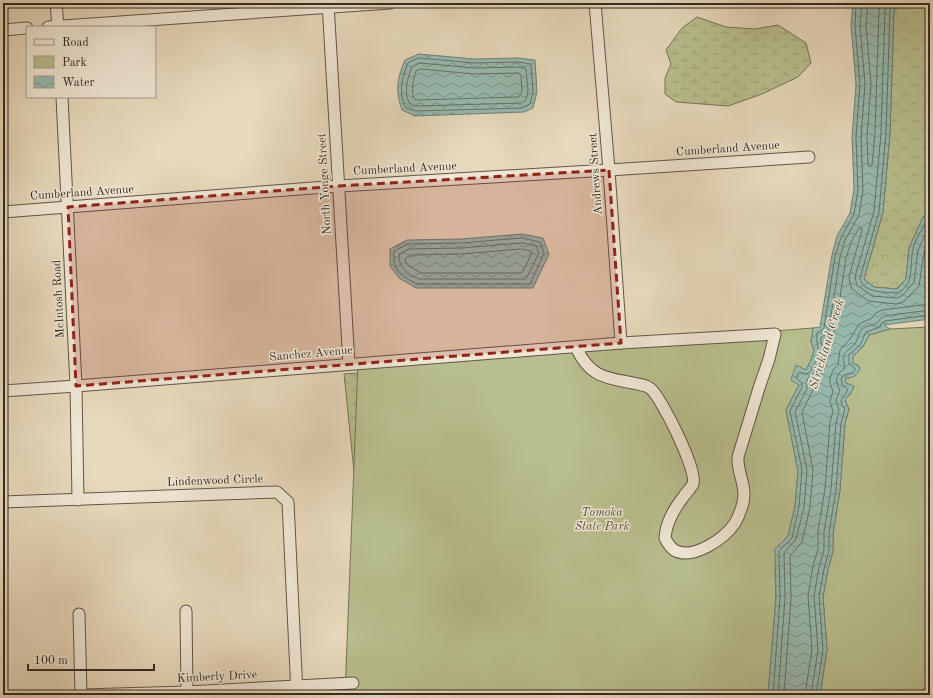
<svg xmlns="http://www.w3.org/2000/svg" width="933" height="698" font-family="'Old Standard TT',serif">
	<style>
		.forest { fill: url(#forest-crowns); stroke: #767458 }
		.wetland { fill: url(#wetland-marsh); stroke: #767458 }
		.green { fill: #b8be8e; stroke: #767458 }
		.water { fill: url(#water-waves); stroke: #6f8177 }
		.lines { fill: none; stroke-linecap: round; stroke-linejoin: round }
		.shore { stroke: #667268; stroke-width: 1 }
		.stream { stroke: #6f8177; stroke-width: 2.5 }
		.minor-casing { stroke: #615648; stroke-width: 13 }
		.minor { stroke: #efe6d3; stroke-width: 11 }
		.marked { fill: #8f2418; fill-opacity: 0.2; stroke: #8f2418; stroke-width: 3; stroke-dasharray: 8 5; stroke-linejoin: round }
		.labels { text-anchor: middle; dominant-baseline: central; stroke-width: 3; stroke-linejoin: round; paint-order: stroke }
		.street-label { font-size: 12px; fill: #342b22; stroke: #efe6d3 }
		.park-label { font-size: 12px; font-style: italic; fill: #55503d; stroke: #efe6d3 }
		.water-label { font-size: 13px; font-style: italic; fill: #4d4f45; stroke: #efe6d3 }
	</style>
	<defs>
		<pattern id="forest-crowns" width="20" height="18" patternUnits="userSpaceOnUse"><rect width="20" height="18" fill="#b8be8e"/><path d="M2 6a3 3 0 1 1 6 0M12 15a3 3 0 1 1 6 0" fill="none" stroke="#9fa37a"/></pattern>
		<pattern id="wetland-marsh" width="20" height="14" patternUnits="userSpaceOnUse"><rect width="20" height="14" fill="#b8be8e"/><path d="M1 5h8M5 5V1M11 12h8M15 12V8" fill="none" stroke="#9fa37a"/></pattern>
		<pattern id="water-waves" width="16" height="10" patternUnits="userSpaceOnUse"><rect width="16" height="10" fill="#97baaf"/><path d="M0 5q4-4 8 0t8 0" fill="none" stroke="#7c978e"/></pattern>
	</defs>
	<rect width="100%" height="100%" fill="#e7d9bc"/>
	<filter id="stains"><feTurbulence type="fractalNoise" baseFrequency=".005" numOctaves="4"/><feColorMatrix values="0 0 0 0 .2 0 0 0 0 .09 0 0 0 0 .02 0 0 0 .5 -.17"/></filter>
	<radialGradient id="worn" r=".72"><stop offset=".6" stop-color="#630" stop-opacity="0"/><stop offset="1" stop-color="#630" stop-opacity=".3"/></radialGradient>
	<polygon class="forest" points="905,3 930,3 930,214 923,217 909,248 906,279 896,289 874,287 864,279 883,212 890,133 894,10"/>
	<g class="wetland">
		<polygon points="697,17 726,27 755,29 778,25 806,43 811,63 798,77 762,94 728,106 676,102 665,94 665,78 671,64 666,50 682,28"/>
		<polygon points="358,373 369,618 344,374"/>
	</g>
	<g class="green">
		<polygon points="930,327 930,695 820,695 827,650 823,597 828,569 833,551 833,533 840,490 845,423 849,409 845,400 854,387 846,383 845,380 846,378 850,378 853,356 863,347 869,335 890,329"/>
		<polygon points="813,328 811,342 814,350 811,360 806,370 796,366 799,385 786,410 798,471 795,506 788,536 775,569 776,598 768,695 345,695 358,363"/>
	</g>
	<g class="water">
		<path d="M853,3H905L894,10L890,133L883,212L864,279L874,287L897,289L906,279L909,248L923,217L930,214V319L884,325L890,329L869,335L863,347L853,356V363L858,365L860,368C858,375 853,378 846,378L845,380L846,383L854,386L850,395L845,400L849,409L845,423L840,490L833,533V551L828,570L823,597L827,650L820,694L768,695L776,598L775,549L788,536L795,506L798,471L786,410L799,385L791,380L796,365L806,370L811,360L814,350L811,342L813,328L820,327L832,255L837,236L850,213L854,189L852,137L856,85L851,25Z"/>
		<path d="M419,54L474,59L518,58L535,60L537,92L533,108L524,112L415,116L402,110C395,90 397,79 405,60Z"/>
		<polygon points="522,234 543,238 549,254 533,288 416,288 399,278 390,266 390,249 407,240 461,239"/>
	</g>
	<g class="lines">
		<g class="shore">
			<polyline points="868,3 866,25 871,84 867,137 868,165 870,167 872,165 875,132 879,10 881,3"/>
			<polyline points="888,3 885,10 881,133 874,211 855,277 857,285 872,296 897,298 903,295 914,282 918,250 930,224"/>
			<path d="M897,3L892,7L890,10L886,133L879,212L860,278C862,293 885,292 896,293C916,287 909,264 913,249C915,240 922,230 926,221L930,218"/>
			<path d="M419,58L474,63L518,62L530,64L531,65L533,92L530,104L522,108L416,111L406,108C398,94 402,77 408,63Z"/>
			<path d="M420,63L474,68L518,67L525,68L526,70L528,91L526,100L521,103L416,106L409,103C404,91 407,79 412,67Z"/>
			<path d="M421,69L474,74L519,73L521,75L522,91L519,97L417,100L414,99C411,90 413,80 416,71Z"/>
			<path d="M522,238L540,242L544,253L530,284H417C402,276 392,271 394,251L408,244L461,243Z"/>
			<path d="M522,243L536,246L539,253L526,279H419C408,274 398,268 399,254L409,249L461,248Z"/>
			<polygon points="521,249 531,251 532,253 522,273 421,273 409,266 405,261 406,258 411,255 461,254"/>
			<path d="M773,695L780,598L779,551L792,538L799,506L802,470L790,411L802,387V383L796,378L798,373L800,372L805,374L809,373C813,367 818,358 818,350C818,344 816,340 817,333L822,330L824,328L835,256L841,238L854,214L858,190L856,137L860,85L855,26L856,3"/>
			<path d="M778,695L785,598L784,553L796,539L804,507L807,470L795,412L807,389V379C816,374 823,361 823,350C823,346 820,342 821,338L827,333L829,329L840,257L845,240L859,215L863,190L861,137L865,84L860,25L862,3"/>
			<polyline points="784,695 791,598 790,556 802,542 810,507 813,470 802,412 812,392 814,383 819,378 826,365 829,351 827,341 832,336 835,330 846,258 851,242 859,228 862,228 862,230 849,277 850,283 852,289 868,301 896,304 903,302 919,286 924,252 930,238"/>
			<polyline points="805,695 812,649 808,596 813,566 818,549 818,531 825,488 830,422 833,411 830,402 833,391 830,384 830,378 833,370 838,365 840,350 850,339 859,324 872,318 876,313 882,310 930,304"/>
			<path d="M811,695L818,650L814,596L819,567L824,550V532L831,489L836,423L839,411L836,400L840,390C834,381 836,374 845,368C841,351 845,354 855,344C858,340 858,333 862,329C866,325 873,326 877,323C880,320 880,318 884,316L930,310"/>
			<polyline points="816,695 823,650 819,597 824,569 829,551 829,533 836,489 841,423 845,409 842,405 841,400 848,390 842,384 841,379 844,375 852,373 855,370 855,368 849,364 849,355 860,345 866,332 880,327 882,323 885,321 930,315"/>
		</g>
		<polyline class="stream" points="907,695 930,688"/>
		<defs>
			<g id="minor">
				<polyline points="56,3 58,27"/>
				<polyline points="328,3 349,364"/>
				<polyline points="595,3 609,170 621,343"/>
				<polyline points="48,27 390,3"/>
				<polyline points="3,30 27,28"/>
				<polyline points="62,97 76,386 78,500"/>
				<polyline points="3,212 339,186 609,170 809,157"/>
				<path d="M3,391L76,386L621,343L775,334L769,359L759,388L738,457C737,474 747,485 743,503C741,510 739,516 735,523C725,538 693,561 674,550C670,547 667,542 665,538C666,522 674,509 684,496C686,493 691,488 693,484C698,471 662,399 651,389C650,388 648,387 646,386C613,377 592,383 576,347"/>
				<polyline points="3,502 277,492 288,502 297,695"/>
				<polyline points="186,611 187,692"/>
				<polyline points="79,614 81,695"/>
				<polyline points="81,695 187,692 353,683"/>
			</g>
		</defs>
		<use href="#minor" class="minor-casing"/>
		<use href="#minor" class="minor"/>
	</g>
	<path class="marked" d="M609,170L621,343L76,386L68,207L339,186Z"/>
	<g class="labels">
		<g class="street-label">
			<text transform="translate(728 149) rotate(-4)">Cumberland Avenue</text>
			<text transform="translate(405 169) rotate(-3)">Cumberland Avenue</text>
			<text transform="translate(596 174) rotate(-94)">Andrews Street</text>
			<text transform="translate(325 184) rotate(-93)">North Yonge Street</text>
			<text transform="translate(82 193) rotate(-4)">Cumberland Avenue</text>
			<text transform="translate(59 299) rotate(-93)">McIntosh Road</text>
			<text transform="translate(311 354) rotate(-5)">Sanchez Avenue</text>
			<text transform="translate(215 481) rotate(-2)">Lindenwood Circle</text>
			<text transform="translate(217 677) rotate(-3)">Kimberly Drive</text>
		</g>
		<g class="park-label">
			<text x="602" y="513">Tomoka<tspan x="602" dy="14">State Park</tspan></text>
		</g>
		<g class="water-label">
			<text transform="translate(827 344) rotate(-73)">Strickland Creek</text>
		</g>
	</g>
	<rect width="933" height="698" fill="none" stroke="#e7d9bc" stroke-width="16"/>
	<rect x="4" y="4" width="925" height="690" fill="none" stroke="#342b22" stroke-width="2"/>
	<rect x="8" y="8" width="917" height="682" fill="none" stroke="#342b22"/>
	<rect x="26" y="26" width="130" height="72" fill="#efe6d3" stroke="#a49b8c"/>
	<rect x="34" y="39" width="20" height="6" fill="#efe6d3" stroke="#a49b8c"/>
	<text x="62" y="46" font-size="12" fill="#342b22">Road</text>
	<rect x="34" y="56" width="20" height="12" fill="#b8be8e" stroke="#a49b8c"/>
	<text x="62" y="66" font-size="12" fill="#342b22">Park</text>
	<rect x="34" y="76" width="20" height="12" fill="url(#water-waves)" stroke="#a49b8c"/>
	<text x="62" y="86" font-size="12" fill="#342b22">Water</text>
	<path d="M28 664v6h126v-6" fill="none" stroke="#342b22" stroke-width="2"/>
	<text x="34" y="664" font-size="12" fill="#342b22" stroke="#efe6d3" stroke-width="3" paint-order="stroke">100 m</text>
	<rect width="100%" height="100%" filter="url(#stains)"/>
	<rect width="100%" height="100%" fill="url(#worn)"/>
</svg>
